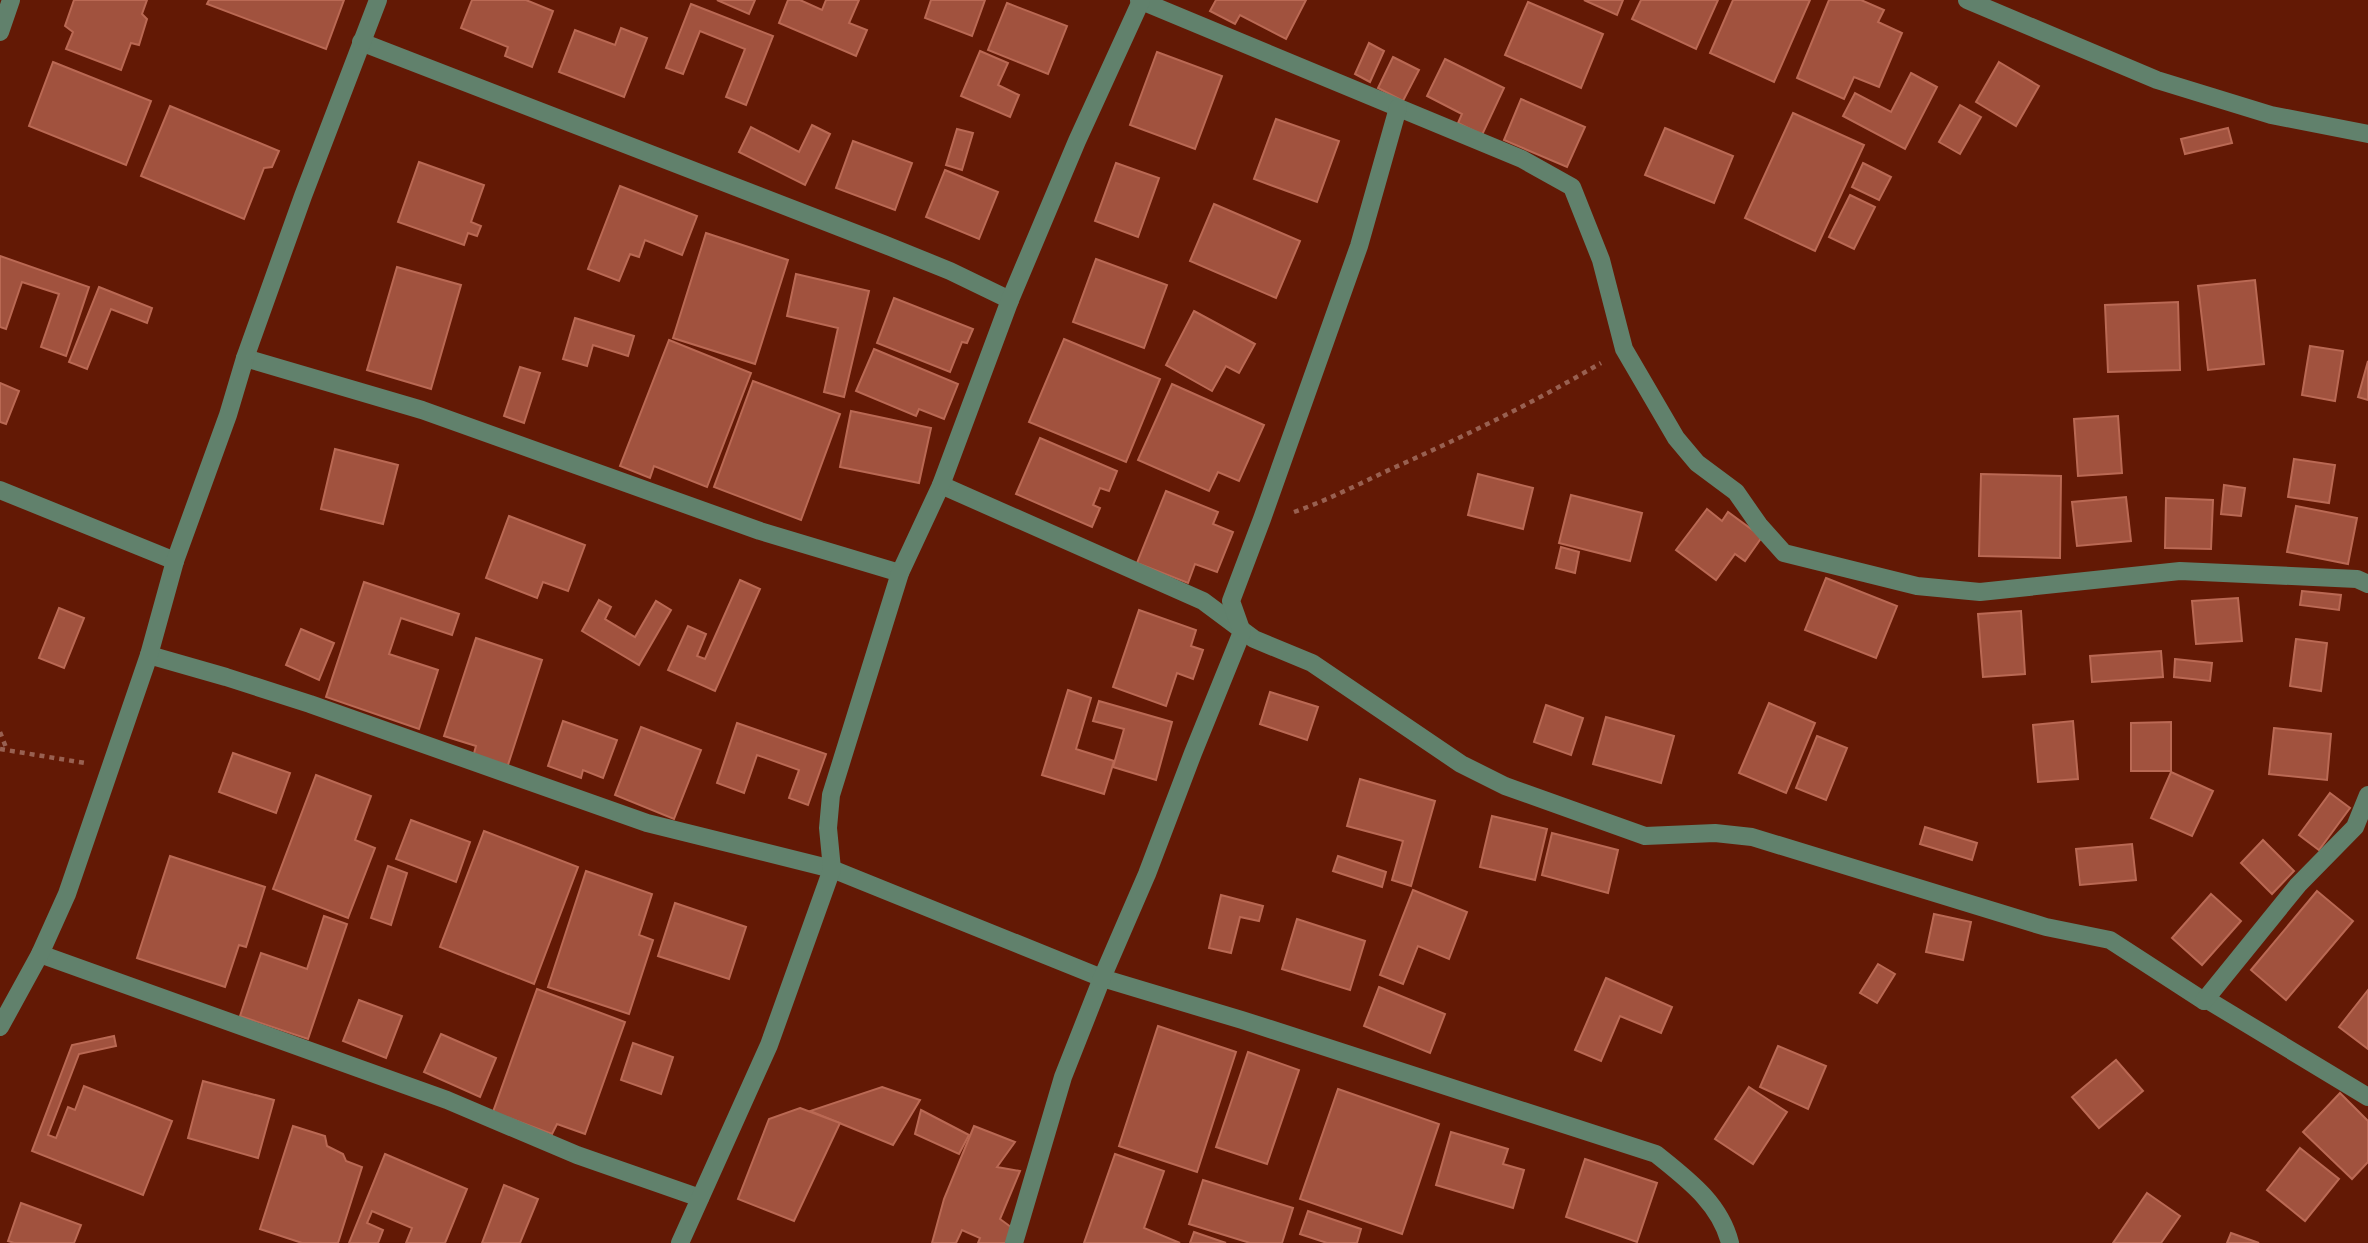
<svg xmlns="http://www.w3.org/2000/svg" width="2368" height="1243" font-family="Raleway,sans-serif">
	<style>
		.building { fill: #a1523e; stroke: #ba6954; stroke-width: 2 }
		.lines { fill: none; stroke-linecap: round; stroke-linejoin: round }
		.path { stroke: #986051; stroke-width: 4.5; stroke-dasharray: 5 5; stroke-linecap: butt }
		.minor { stroke: #61816c; stroke-width: 18 }
	</style>
	<rect width="100%" height="100%" fill="#631905"/>
	<g class="building">
		<polygon points="74,0 147,0 142,14 147,19 139,45 131,43 121,70 66,49 73,32 65,26"/>
		<polygon points="209,0 344,0 326,49 207,4"/>
		<polygon points="472,0 526,0 553,11 532,67 505,56 508,47 461,28"/>
		<polygon points="717,0 755,0 749,14"/>
		<polygon points="788,0 800,0 822,10 826,0 859,0 849,23 867,30 856,56 779,23"/>
		<polygon points="931,0 985,0 972,36 925,18"/>
		<polygon points="1216,0 1306,0 1286,39 1240,15 1235,24 1210,11"/>
		<polygon points="1584,0 1623,0 1617,15"/>
		<polygon points="1641,0 1718,0 1696,49 1632,19"/>
		<polygon points="1733,0 1810,0 1774,82 1710,53"/>
		<polygon points="1829,0 1861,0 1884,10 1878,22 1902,33 1879,87 1854,77 1844,99 1797,78"/>
		<polygon points="1528,2 1603,34 1581,88 1505,55"/>
		<polygon points="1007,3 1067,26 1048,74 988,50"/>
		<polygon points="691,4 773,36 746,105 726,97 745,49 700,31 683,74 666,68"/>
		<polygon points="621,28 647,38 624,97 559,72 575,30 615,45"/>
		<polygon points="1369,43 1384,51 1370,82 1355,74"/>
		<polygon points="980,51 1008,63 998,85 1019,95 1010,117 961,96"/>
		<polygon points="1157,52 1222,76 1195,149 1130,125"/>
		<polygon points="1393,57 1419,70 1403,101 1378,88"/>
		<polygon points="1445,59 1504,88 1482,135 1458,123 1462,114 1427,96"/>
		<polygon points="53,62 151,101 126,165 29,126"/>
		<polygon points="1999,62 2039,86 2016,126 1976,102"/>
		<polygon points="1911,73 1937,87 1905,149 1843,116 1855,93 1891,112"/>
		<polygon points="1521,99 1585,127 1567,167 1504,140"/>
		<polygon points="1960,105 1981,117 1960,154 1939,142"/>
		<polygon points="170,106 279,151 272,167 264,168 244,219 141,176"/>
		<polygon points="1793,113 1864,145 1815,251 1745,218"/>
		<polygon points="1276,119 1339,141 1317,202 1254,179"/>
		<polygon points="812,125 830,134 805,185 739,152 751,127 799,152"/>
		<polygon points="1665,128 1733,156 1714,203 1645,175"/>
		<polygon points="2228,128 2232,143 2185,154 2181,139"/>
		<polygon points="957,129 973,133 962,170 946,165"/>
		<polygon points="853,141 912,163 895,210 836,188"/>
		<polygon points="419,162 484,185 471,222 481,226 477,236 468,233 464,245 398,222"/>
		<polygon points="1116,163 1159,178 1138,237 1095,221"/>
		<polygon points="1863,163 1891,177 1879,200 1852,187"/>
		<polygon points="945,170 998,192 979,239 926,217"/>
		<polygon points="620,186 697,216 682,255 645,240 639,257 630,254 619,281 588,269"/>
		<polygon points="1850,195 1875,207 1854,249 1829,237"/>
		<polygon points="1214,204 1300,241 1276,298 1190,261"/>
		<polygon points="706,233 788,260 755,364 673,338"/>
		<polygon points="0,256 89,287 66,356 41,347 59,294 22,282 6,329 0,327"/>
		<polygon points="1096,259 1167,285 1144,348 1073,322"/>
		<polygon points="397,267 461,285 431,389 367,370"/>
		<polygon points="796,274 869,291 844,397 824,392 838,328 787,316"/>
		<polygon points="2255,280 2264,364 2208,370 2198,286"/>
		<polygon points="99,287 152,308 147,323 111,309 87,369 69,362"/>
		<polygon points="894,298 973,329 967,343 962,342 950,372 877,343"/>
		<polygon points="2178,302 2180,370 2108,372 2105,305"/>
		<polygon points="1194,311 1255,344 1239,373 1226,366 1212,391 1166,365"/>
		<polygon points="575,318 634,336 628,356 593,345 587,366 563,359"/>
		<polygon points="1064,339 1160,379 1126,462 1029,422"/>
		<polygon points="669,340 751,373 707,487 654,466 650,478 620,466"/>
		<polygon points="2310,346 2343,351 2335,401 2302,395"/>
		<polygon points="874,349 958,384 944,419 919,409 916,416 856,391"/>
		<polygon points="2368,361 2368,400 2358,397"/>
		<polygon points="520,367 540,373 524,423 504,416"/>
		<polygon points="753,381 840,414 801,520 714,487"/>
		<polygon points="0,383 19,391 6,424 0,422"/>
		<polygon points="1172,384 1264,425 1239,481 1218,472 1209,491 1138,460"/>
		<polygon points="851,411 931,428 919,483 840,467"/>
		<polygon points="2118,416 2122,473 2078,476 2074,419"/>
		<polygon points="1040,438 1117,471 1109,491 1100,488 1093,505 1100,508 1092,527 1016,494"/>
		<polygon points="335,449 398,465 383,524 321,509"/>
		<polygon points="2294,459 2335,465 2329,503 2288,497"/>
		<polygon points="1478,474 1533,488 1523,529 1468,515"/>
		<polygon points="1981,474 2061,476 2060,558 1979,556"/>
		<polygon points="2224,485 2245,488 2241,516 2221,514"/>
		<polygon points="1166,491 1218,512 1213,524 1233,532 1217,572 1195,564 1188,583 1137,563"/>
		<polygon points="1571,495 1642,513 1630,561 1559,543"/>
		<polygon points="2126,497 2131,541 2077,546 2072,502"/>
		<polygon points="2166,498 2213,500 2211,549 2165,548"/>
		<polygon points="2296,506 2357,518 2348,564 2287,552"/>
		<polygon points="1707,509 1722,521 1728,512 1762,537 1745,561 1735,554 1716,580 1676,550"/>
		<polygon points="509,516 585,545 568,591 543,582 537,598 486,578"/>
		<polygon points="1561,547 1579,552 1575,573 1556,568"/>
		<polygon points="1826,578 1897,606 1876,658 1805,630"/>
		<polygon points="740,580 760,589 715,691 668,670 688,626 706,634 697,656 705,659"/>
		<polygon points="364,582 459,614 452,635 401,618 389,654 438,670 419,729 326,697"/>
		<polygon points="2302,591 2341,595 2339,610 2300,605"/>
		<polygon points="2238,598 2242,641 2196,644 2192,601"/>
		<polygon points="599,600 611,607 605,619 635,637 656,601 671,610 639,665 582,631"/>
		<polygon points="59,608 84,618 64,668 39,658"/>
		<polygon points="1139,610 1196,630 1191,646 1203,650 1193,679 1177,673 1166,706 1113,687"/>
		<polygon points="2021,611 2025,674 1983,677 1978,614"/>
		<polygon points="301,629 334,643 319,680 286,665"/>
		<polygon points="476,638 542,660 507,768 473,757 476,746 444,736"/>
		<polygon points="2296,639 2327,643 2321,691 2290,686"/>
		<polygon points="2161,651 2163,677 2092,682 2090,656"/>
		<polygon points="2175,659 2212,663 2210,681 2174,677"/>
		<polygon points="1068,690 1091,698 1076,749 1114,761 1104,794 1042,775"/>
		<polygon points="1270,692 1318,707 1307,740 1260,724"/>
		<polygon points="1099,701 1172,722 1156,780 1113,767 1124,729 1093,721"/>
		<polygon points="1769,703 1815,723 1786,793 1739,773"/>
		<polygon points="1546,705 1583,718 1571,755 1534,742"/>
		<polygon points="1606,717 1674,736 1661,783 1593,764"/>
		<polygon points="563,721 617,740 603,778 583,770 581,778 548,766"/>
		<polygon points="2073,721 2078,779 2038,782 2033,725"/>
		<polygon points="2171,722 2171,771 2131,771 2131,723"/>
		<polygon points="737,723 826,754 808,805 789,798 799,770 757,755 744,793 717,783"/>
		<polygon points="641,727 701,750 674,819 615,795"/>
		<polygon points="2274,728 2331,734 2327,780 2269,774"/>
		<polygon points="1817,736 1847,748 1826,800 1796,788"/>
		<polygon points="233,753 290,773 276,813 219,792"/>
		<polygon points="2171,772 2213,791 2192,836 2151,818"/>
		<polygon points="316,775 371,796 355,840 375,848 348,918 273,889"/>
		<polygon points="1360,779 1435,801 1411,886 1392,880 1403,841 1347,826"/>
		<polygon points="2330,793 2350,808 2319,850 2299,835"/>
		<polygon points="1492,816 1547,829 1535,880 1480,867"/>
		<polygon points="411,820 470,842 456,882 396,859"/>
		<polygon points="1925,827 1977,843 1972,860 1920,844"/>
		<polygon points="484,831 578,867 534,984 440,947"/>
		<polygon points="1552,833 1618,850 1608,893 1542,875"/>
		<polygon points="2263,840 2294,871 2272,894 2241,863"/>
		<polygon points="2132,844 2136,880 2080,885 2076,849"/>
		<polygon points="170,856 265,887 246,947 239,945 225,987 137,958"/>
		<polygon points="1338,856 1386,872 1382,887 1333,871"/>
		<polygon points="388,866 407,873 391,925 371,918"/>
		<polygon points="586,871 652,894 639,935 653,940 629,1014 548,987"/>
		<polygon points="1413,890 1467,912 1449,959 1418,946 1403,984 1380,975"/>
		<polygon points="2317,891 2353,921 2286,1000 2251,970"/>
		<polygon points="2211,894 2241,921 2202,965 2172,938"/>
		<polygon points="1221,895 1263,906 1259,921 1240,917 1231,953 1209,948"/>
		<polygon points="675,903 746,927 729,979 658,956"/>
		<polygon points="1934,914 1971,922 1963,960 1926,952"/>
		<polygon points="324,916 347,924 308,1039 240,1016 261,953 307,969"/>
		<polygon points="1297,919 1365,941 1350,990 1282,969"/>
		<polygon points="1878,964 1895,974 1877,1003 1860,993"/>
		<polygon points="1606,978 1672,1007 1661,1033 1620,1016 1601,1061 1575,1050"/>
		<polygon points="1379,987 1445,1014 1430,1053 1364,1026"/>
		<polygon points="537,989 625,1022 585,1134 557,1124 552,1134 493,1112"/>
		<polygon points="2368,990 2368,1049 2339,1027"/>
		<polygon points="359,1000 402,1016 386,1058 343,1041"/>
		<polygon points="1158,1026 1236,1052 1197,1172 1119,1146"/>
		<polygon points="441,1034 496,1058 480,1097 424,1072"/>
		<polygon points="114,1036 116,1046 79,1054 48,1135 56,1138 68,1107 75,1110 84,1086 172,1121 143,1195 32,1151 72,1045"/>
		<polygon points="633,1043 673,1057 661,1094 621,1080"/>
		<polygon points="1778,1046 1826,1066 1808,1109 1760,1087"/>
		<polygon points="1248,1052 1299,1070 1267,1164 1216,1147"/>
		<polygon points="2116,1060 2143,1091 2099,1128 2072,1097"/>
		<polygon points="203,1081 274,1100 258,1158 188,1138"/>
		<polygon points="882,1087 920,1100 893,1145 810,1111"/>
		<polygon points="1749,1087 1787,1112 1753,1164 1715,1139"/>
		<polygon points="1338,1089 1439,1124 1402,1234 1300,1199"/>
		<polygon points="2340,1093 2368,1121 2368,1162 2352,1179 2303,1132"/>
		<polygon points="800,1108 840,1123 794,1221 738,1199 769,1119"/>
		<polygon points="921,1110 969,1135 959,1154 915,1134"/>
		<polygon points="293,1126 325,1136 327,1146 343,1154 346,1161 362,1167 338,1243 302,1243 260,1229"/>
		<polygon points="974,1126 1015,1142 997,1167 1020,1171 1000,1219 1015,1230 1009,1243 978,1243 980,1238 962,1230 956,1243 932,1243 944,1199"/>
		<polygon points="1451,1132 1508,1149 1503,1164 1524,1170 1513,1208 1436,1185"/>
		<polygon points="2300,1148 2339,1179 2305,1221 2267,1190"/>
		<polygon points="385,1154 467,1189 445,1243 406,1243 412,1228 372,1211 367,1223 383,1230 378,1243 349,1243"/>
		<polygon points="1115,1154 1164,1171 1144,1228 1180,1243 1084,1243"/>
		<polygon points="1585,1159 1657,1183 1637,1242 1566,1217"/>
		<polygon points="1203,1180 1293,1208 1282,1243 1250,1243 1189,1224"/>
		<polygon points="504,1185 538,1199 520,1243 482,1243"/>
		<polygon points="2147,1193 2180,1216 2161,1243 2113,1243"/>
		<polygon points="21,1203 81,1225 74,1243 14,1243 8,1241"/>
		<polygon points="1308,1211 1361,1229 1357,1243 1327,1243 1300,1234"/>
		<polygon points="1194,1232 1226,1243 1190,1243"/>
		<polygon points="2231,1233 2259,1243 2227,1243"/>
	</g>
	<g class="lines">
		<g class="path">
			<path d="M1294,512C1328,500 1359,484 1391,469C1463,437 1533,403 1601,363"/>
			<polyline points="0,732 7,750"/>
			<polyline points="0,749 85,763"/>
		</g>
		<g class="minor">
			<polyline points="1139,0 1522,159 1572,187 1601,260 1624,349 1676,438 1697,463 1736,492 1759,525 1784,553 1917,586 1980,592 2180,571 2357,579 2368,584"/>
			<polyline points="1967,0 2157,80 2271,115 2368,134"/>
			<polyline points="0,32 11,0"/>
			<polyline points="361,42 883,244 950,271 1010,300"/>
			<polyline points="245,358 422,410 760,531 900,573"/>
			<polyline points="941,485 1203,601 1254,639 1312,663 1461,764 1505,786 1645,836 1715,833 1752,837 2046,927 2110,940 2204,1001 2206,999 2368,1097"/>
			<polyline points="0,490 175,561"/>
			<path d="M149,655L226,677L310,704L647,823L832,869L1102,978L1242,1020L1656,1154C1687,1179 1720,1203 1730,1243"/>
			<polyline points="40,954 447,1100 577,1155 700,1198"/>
			<polyline points="2204,1001 2298,885 2355,827 2368,795"/>
			<polyline points="0,1027 40,954 67,894 149,655 175,561 228,415 245,358 303,196 378,0"/>
			<polyline points="680,1243 769,1045 832,869 828,828 831,795 900,573 941,485 1010,300 1077,141 1141,1"/>
			<polyline points="1014,1243 1063,1077 1102,978 1147,874 1193,753 1242,632 1231,601 1262,519 1359,246 1398,108"/>
		</g>
	</g>
</svg>
